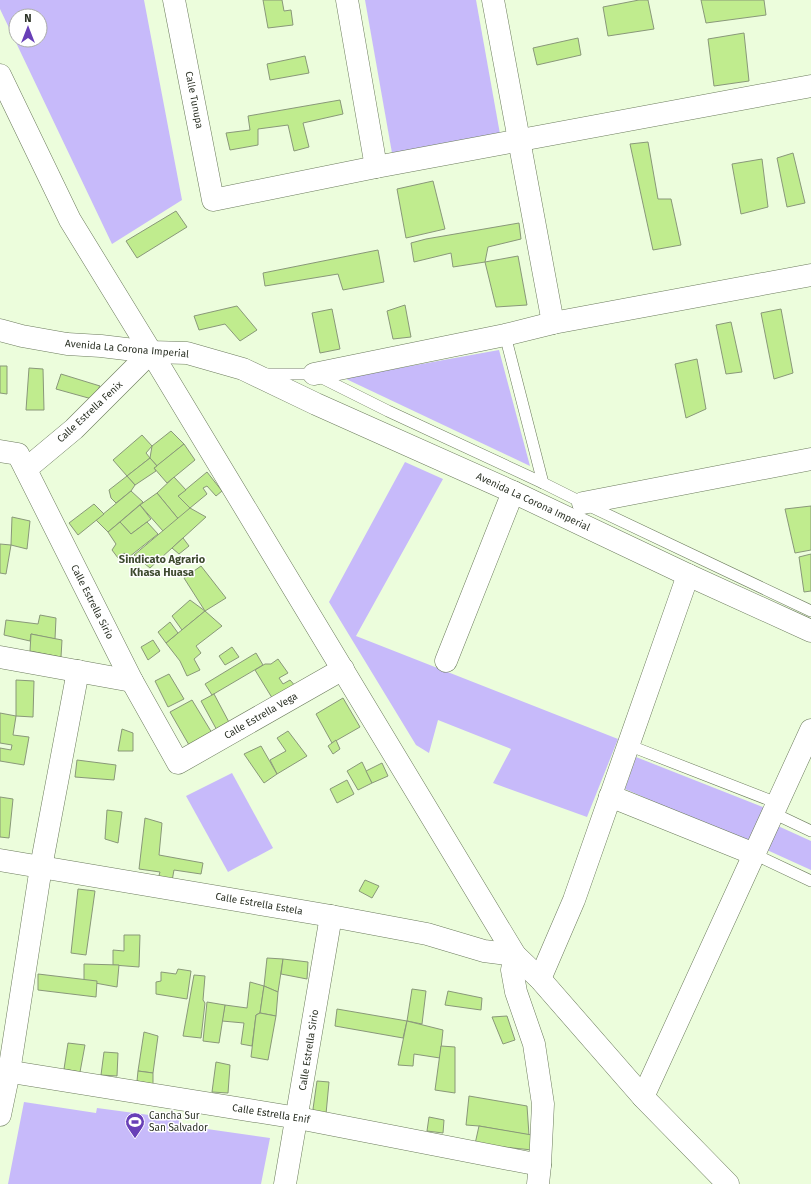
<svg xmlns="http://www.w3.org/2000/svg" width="811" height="1184" font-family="'Fira Sans',sans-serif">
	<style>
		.green { fill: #c7bafa; fill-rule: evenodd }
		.building { fill: #c0ec8e; stroke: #899879 }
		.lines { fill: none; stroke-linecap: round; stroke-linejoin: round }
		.service-casing { stroke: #6c7b5d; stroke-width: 12 }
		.minor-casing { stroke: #6c7b5d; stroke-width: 23 }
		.tertiary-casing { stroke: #6c7b5d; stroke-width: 23 }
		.service { stroke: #fff; stroke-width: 11 }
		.minor { stroke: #fff; stroke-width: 22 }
		.tertiary { stroke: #fff; stroke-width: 22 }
		.labels { text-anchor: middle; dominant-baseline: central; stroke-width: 3; stroke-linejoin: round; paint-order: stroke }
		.street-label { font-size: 10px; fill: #2d3327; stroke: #fff }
		.poi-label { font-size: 10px; fill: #2d3327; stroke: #fff; text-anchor: start }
		.neighbourhood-label { font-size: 11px; font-weight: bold; fill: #3e4b2f; stroke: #fff }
	</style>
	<rect width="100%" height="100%" fill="#ecfddc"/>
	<g class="green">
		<path d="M0,0H144L182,200L112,244L0,9ZM16,16H40V40H16Z"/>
		<polygon points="365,0 476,0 500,134 392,153"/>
		<polygon points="499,350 530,466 344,378"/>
		<polygon points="405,462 443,479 356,636 618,739 587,817 493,783 511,749 438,720 429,753 416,745 329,602"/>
		<polygon points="636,757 765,808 750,844 625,789"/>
		<polygon points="232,773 273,848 228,872 186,796"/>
		<polygon points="778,826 811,841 811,870 767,850"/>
		<polygon points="24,1102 96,1113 97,1108 179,1119 179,1125 270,1138 261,1184 8,1184"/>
	</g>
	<g class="building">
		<polygon points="263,0 282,0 284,11 291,10 293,25 268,28"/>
		<polygon points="639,0 648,0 654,29 608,36 603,7"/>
		<polygon points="701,0 764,0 766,15 706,23"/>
		<polygon points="744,33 749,81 714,86 708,39"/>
		<polygon points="578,38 581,55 537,65 533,48"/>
		<polygon points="305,56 309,73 270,80 267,64"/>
		<polygon points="340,100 343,114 303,123 309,147 294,151 288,125 258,129 258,145 230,150 226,133 250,130 248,116"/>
		<polygon points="648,142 658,199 671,199 681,245 653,250 630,144"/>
		<polygon points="793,153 805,203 787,207 777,158"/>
		<polygon points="762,159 768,207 741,214 732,164"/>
		<polygon points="433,181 445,229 406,238 397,189"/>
		<polygon points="176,211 187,227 137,258 126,241"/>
		<polygon points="519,223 521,239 488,247 485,262 453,267 451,253 414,262 411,243 426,239"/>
		<polygon points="378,250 384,282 343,290 338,274 265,286 263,273"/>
		<polygon points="518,256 527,305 496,307 485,262"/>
		<polygon points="405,305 411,337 393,339 387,311"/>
		<polygon points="237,306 257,330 240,341 225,324 199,330 194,316"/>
		<polygon points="332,309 340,349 320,353 312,313"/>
		<polygon points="781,309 793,373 774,379 761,313"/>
		<polygon points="731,322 742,372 726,374 716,325"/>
		<polygon points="697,359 706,409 686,418 675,364"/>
		<polygon points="0,366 7,366 7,394 0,393"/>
		<polygon points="29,368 43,369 44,410 26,410"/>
		<polygon points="61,374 100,386 92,399 56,389"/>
		<polygon points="171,431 184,444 157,466 150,458 152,446"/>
		<polygon points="142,435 152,446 146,453 150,458 127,476 113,460"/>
		<polygon points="184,444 195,460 167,483 154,468"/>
		<polygon points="150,458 157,466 154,468 156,471 135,485 127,476"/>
		<polygon points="207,472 222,491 216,496 207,486 203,488 207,494 190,508 178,496"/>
		<polygon points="127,476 135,485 131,491 116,503 111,498 109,490"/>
		<polygon points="174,477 186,490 178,496 190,508 180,521 157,493"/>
		<polygon points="131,491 143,502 108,532 96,520"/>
		<polygon points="157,493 180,521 163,531 140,505"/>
		<polygon points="94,504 104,514 78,535 69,523"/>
		<polygon points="140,505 151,519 131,534 120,522"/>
		<polygon points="811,506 811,550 795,553 785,509"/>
		<polygon points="190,508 206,517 150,568 134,555"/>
		<polygon points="12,517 30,521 27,549 11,545"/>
		<polygon points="120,522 131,534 147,522 158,534 129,557 124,553 118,558 112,550 116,544 108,532"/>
		<polygon points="183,538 189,546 179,554 172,548"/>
		<polygon points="0,544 11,545 6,574 0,573"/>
		<polygon points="811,554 811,591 804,592 799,557"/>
		<polygon points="201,566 226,598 205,611 184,578"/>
		<polygon points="190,600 205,611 182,630 172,616"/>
		<polygon points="205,611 222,626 196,646 201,653 194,659 200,670 187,676 180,661 166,643"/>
		<polygon points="40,615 56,618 55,639 31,634 30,641 4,635 6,620 38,624"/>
		<polygon points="170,622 178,633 166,643 158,632"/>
		<polygon points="31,634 62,640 61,657 30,651"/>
		<polygon points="153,640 160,651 148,660 141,647"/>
		<polygon points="232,647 239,657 225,665 219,656"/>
		<polygon points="256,653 263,665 212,695 205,684"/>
		<polygon points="278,659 288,673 279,678 283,684 290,680 297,688 274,701 255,670 265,664 271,664"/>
		<polygon points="169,674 184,699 168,707 155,681"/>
		<polygon points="16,680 34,681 33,717 16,716"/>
		<polygon points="214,694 231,726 219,734 201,701"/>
		<polygon points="343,698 360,727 332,743 316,714"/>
		<polygon points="192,700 212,733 189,745 170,712"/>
		<polygon points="0,713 16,716 13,735 29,737 24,765 0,761 0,748 11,750 12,745 0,743"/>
		<polygon points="122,729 133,733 133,751 118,751"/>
		<polygon points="288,731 307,756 277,774 270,760 286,751 277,738"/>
		<polygon points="336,740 340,749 333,754 328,746"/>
		<polygon points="261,746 277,774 264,783 244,754"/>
		<polygon points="77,760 116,765 114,780 75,777"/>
		<polygon points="362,762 372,783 358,790 347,771"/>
		<polygon points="382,763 388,776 372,783 366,771"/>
		<polygon points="347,780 354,794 337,803 330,789"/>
		<polygon points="0,797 13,799 9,838 0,837"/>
		<polygon points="107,810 122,812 118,843 105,839"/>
		<polygon points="145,818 162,823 159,855 203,863 201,874 174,870 172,881 158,879 160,872 139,869"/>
		<polygon points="365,880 379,886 372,898 359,891"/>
		<polygon points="78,889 95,891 86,955 71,953"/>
		<polygon points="124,935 140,935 139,967 113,965 113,950 124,951"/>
		<polygon points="267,958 283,959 278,992 264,986"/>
		<polygon points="283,959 308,962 307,979 281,974"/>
		<polygon points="84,964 119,965 117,987 84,981"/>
		<polygon points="178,969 191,971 187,999 156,994 156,982 161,981 161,972 176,974"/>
		<polygon points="38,974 97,981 96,997 38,990"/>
		<polygon points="194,975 205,976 203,1000 205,1003 201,1038 183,1036"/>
		<polygon points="250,982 264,986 260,1013 256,1015 252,1046 241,1044 244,1023 222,1021 225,1005 247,1008"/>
		<polygon points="264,986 278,992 276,1016 260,1013"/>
		<polygon points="412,989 426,991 422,1024 407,1021"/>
		<polygon points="448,991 482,998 481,1010 445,1005"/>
		<polygon points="207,1002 225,1005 219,1043 203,1041"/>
		<polygon points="337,1009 407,1021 403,1038 335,1026"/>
		<polygon points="260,1013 276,1016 268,1060 251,1057 256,1015"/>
		<polygon points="507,1016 515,1040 503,1044 492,1017"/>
		<polygon points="407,1021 443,1030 440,1058 414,1054 413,1066 398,1065"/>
		<polygon points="144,1032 158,1036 153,1073 138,1071"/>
		<polygon points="68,1043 85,1045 80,1072 64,1069"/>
		<polygon points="441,1046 455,1047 455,1093 435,1090"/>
		<polygon points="104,1052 118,1053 117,1076 101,1075"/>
		<polygon points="216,1062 230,1065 228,1093 212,1092"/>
		<polygon points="138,1071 153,1073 153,1084 137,1081"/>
		<polygon points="317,1081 329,1082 326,1114 316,1113 313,1109"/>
		<polygon points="469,1096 527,1106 529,1135 479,1126 466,1125"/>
		<polygon points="429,1117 444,1120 443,1133 427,1131"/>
		<polygon points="479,1126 532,1135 532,1150 475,1144"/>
	</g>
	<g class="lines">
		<defs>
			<g id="service">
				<polyline points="505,335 543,483"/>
				<polyline points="265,374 314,374 388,411 543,483 583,503 811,611"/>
				<polyline points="628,745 777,803"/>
				<polyline points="773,813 811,831"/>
				<polyline points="754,854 811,881"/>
			</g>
			<g id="minor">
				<polyline points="174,0 213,200 376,167 811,86"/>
				<polyline points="347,0 376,167"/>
				<polyline points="493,0 553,323"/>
				<polyline points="0,75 70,220 151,352 74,429 26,469"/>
				<polyline points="314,374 505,335 553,323 811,275"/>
				<polyline points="0,451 18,454 132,681 178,763 343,669"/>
				<polyline points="583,503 811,459"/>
				<polyline points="0,657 132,681"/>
				<polyline points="446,661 513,492"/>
				<polyline points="610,796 754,854"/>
				<polyline points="0,860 331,916 427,934 484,951 515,955 540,979 643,1097 728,1184"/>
				<polyline points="540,979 574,900 688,575"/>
				<polyline points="643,1097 811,730"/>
				<polyline points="0,1115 9,1072 41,867 78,671"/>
				<polyline points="285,1184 331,916"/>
				<polyline points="538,1184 540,1165"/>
			</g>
			<g id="tertiary">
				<polyline points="0,330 22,336 67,344 101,346 151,352 187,353 243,369 316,404 513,492 688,575 811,631"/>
				<polyline points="0,1070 298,1118 540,1165 543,1104 534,1044 516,992 512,970 515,955 151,352"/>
			</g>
		</defs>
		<use href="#service" class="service-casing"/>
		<use href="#minor" class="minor-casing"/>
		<use href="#tertiary" class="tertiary-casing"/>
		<use href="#service" class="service"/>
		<use href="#minor" class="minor"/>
		<use href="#tertiary" class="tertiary"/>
	</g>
	<defs>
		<symbol id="stadium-pin" viewBox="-11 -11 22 30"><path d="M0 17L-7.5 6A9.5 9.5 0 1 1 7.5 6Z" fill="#683fb7" stroke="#fff"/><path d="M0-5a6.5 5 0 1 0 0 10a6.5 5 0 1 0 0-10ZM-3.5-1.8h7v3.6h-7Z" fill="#fff"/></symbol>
	</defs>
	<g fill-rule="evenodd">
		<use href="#stadium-pin" x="124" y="1111" width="22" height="30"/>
	</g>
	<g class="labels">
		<g class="street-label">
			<text transform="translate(194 100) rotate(79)">Calle Tunupa</text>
			<text transform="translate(127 349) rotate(5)">Avenida La Corona Imperial</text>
			<text transform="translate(90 412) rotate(-43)">Calle Estrella Fenix</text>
			<text transform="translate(533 502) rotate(25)">Avenida La Corona Imperial</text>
			<text transform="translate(92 602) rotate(63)">Calle Estrella Sirio</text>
			<text transform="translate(261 716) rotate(-30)">Calle Estrella Vega</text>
			<text transform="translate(259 904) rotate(10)">Calle Estrella Estela</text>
			<text transform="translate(309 1050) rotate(-81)">Calle Estrella Sirio</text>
			<text transform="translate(271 1114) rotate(9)">Calle Estrella Enif</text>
		</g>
		<g class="poi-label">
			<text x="149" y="1116">Cancha Sur<tspan x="149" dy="12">San Salvador</tspan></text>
		</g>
		<g class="neighbourhood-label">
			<text x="162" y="559">Sindicato Agrario<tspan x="162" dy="13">Khasa Huasa</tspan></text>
		</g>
	</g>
	<g transform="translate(28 28)"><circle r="19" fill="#ffffff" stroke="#abada9"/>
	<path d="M0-3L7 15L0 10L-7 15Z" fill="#683fb7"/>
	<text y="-6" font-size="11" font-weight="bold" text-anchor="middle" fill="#2d3327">N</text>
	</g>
</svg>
